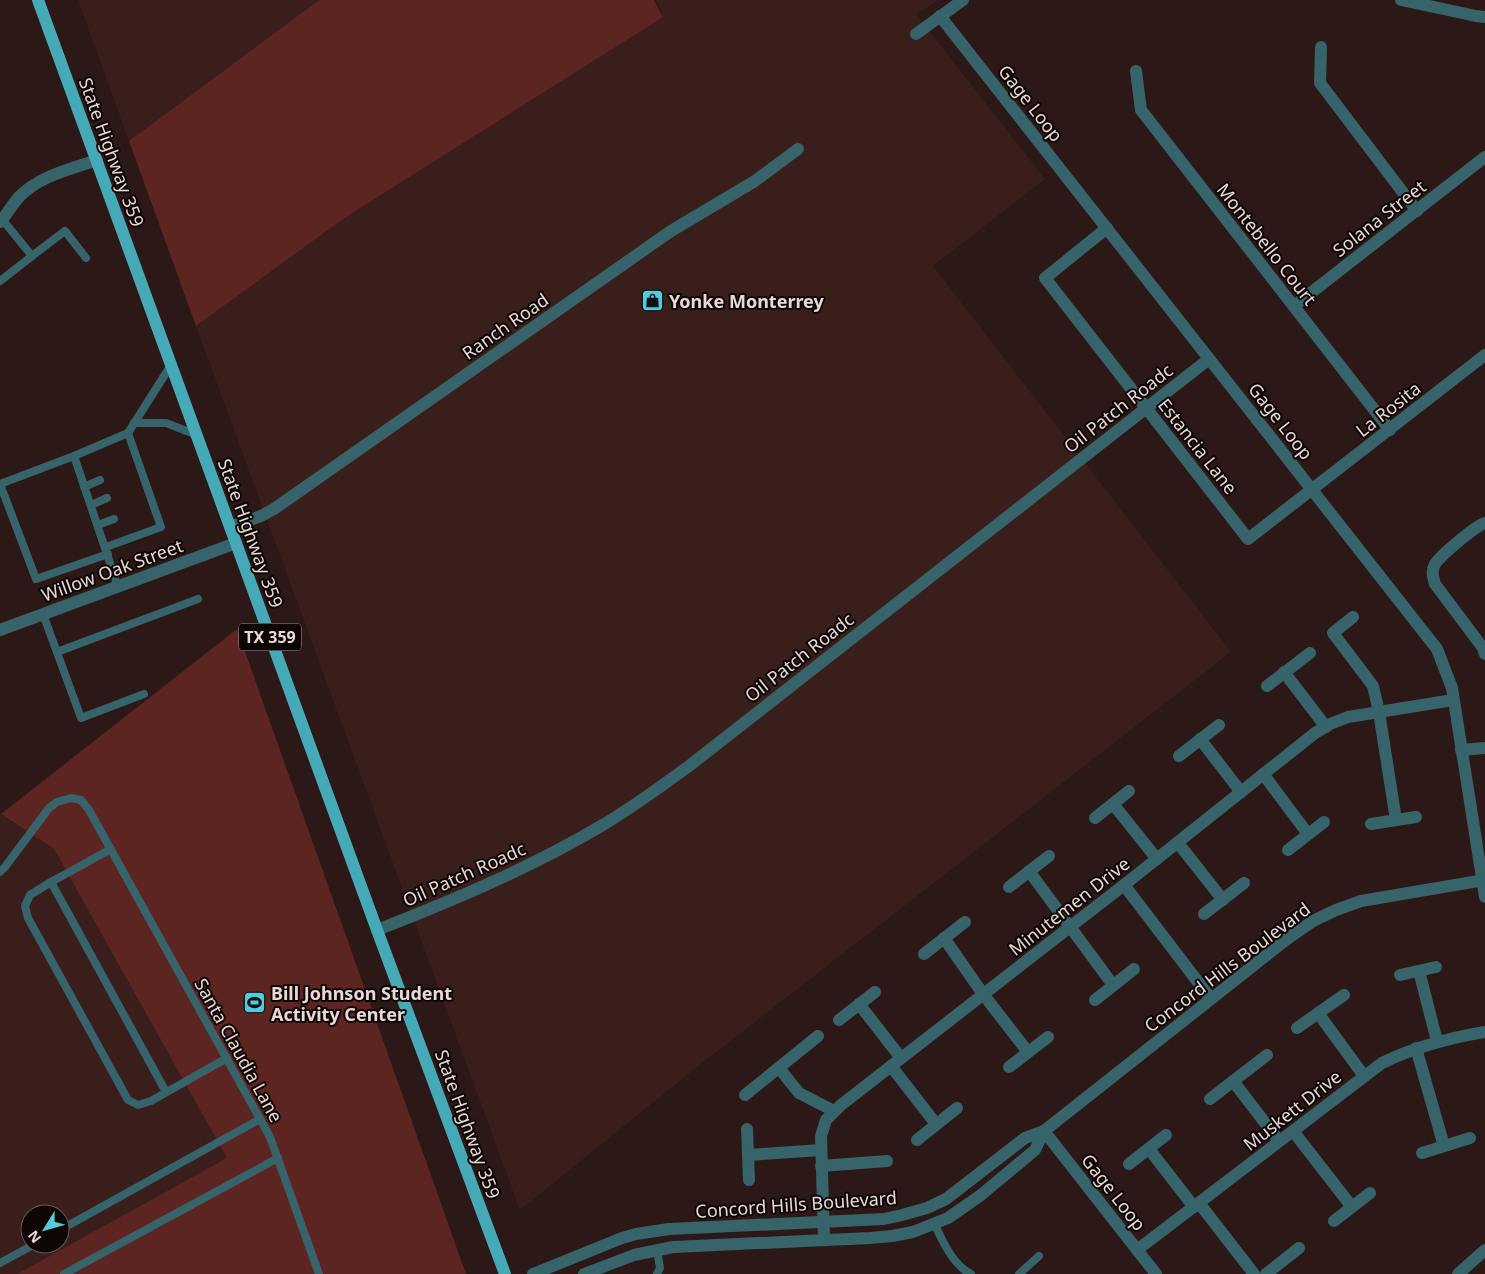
<svg xmlns="http://www.w3.org/2000/svg" width="1485" height="1274" font-family="'Noto Sans',sans-serif">
	<style>
		.built { fill: #391e1c; fill-rule: evenodd }
		.green { fill: #5d2521 }
		.lines { fill: none; stroke-linecap: round; stroke-linejoin: round }
		.service { stroke: #37636a; stroke-width: 8 }
		.minor { stroke: #37636a; stroke-width: 12 }
		.tertiary { stroke: #37636a; stroke-width: 12 }
		.primary { stroke: #45a9b8; stroke-width: 12 }
		.labels { text-anchor: middle; dominant-baseline: central; stroke-width: 4; stroke-linejoin: round; paint-order: stroke }
		.shield { fill: #0e0605; stroke: #a79a98; stroke-width: 1 }
		.shield-label { font-size: 16px; font-weight: bold; fill: #e8d9d7 }
		.street-label { font-size: 18px; fill: #e8d9d7; stroke: #0e0605 }
		.poi-label { font-size: 18px; font-weight: bold; fill: #e8d9d7; stroke: #0e0605; text-anchor: start }
	</style>
	<rect width="100%" height="100%" fill="#2c1816"/>
	<g class="built">
		<polygon points="78,0 319,0 129,141"/>
		<polygon points="656,0 939,0 916,14 1045,179 933,266 1231,652 697,1067 520,1210 196,326 346,217 663,16"/>
		<path d="M0,814L54,849L228,1158L17,1274H0ZM30,1214H60V1244H30Z"/>
	</g>
	<g class="green">
		<polygon points="319,0 654,0 663,17 346,217 196,326 129,141"/>
		<polygon points="237,629 466,1274 17,1274 227,1158 54,849 1,814"/>
	</g>
	<g class="lines">
		<g class="service">
			<polyline points="2,219 32,256 65,231 86,258"/>
			<polyline points="0,281 32,256"/>
			<polyline points="134,423 166,423 197,435"/>
			<polyline points="128,433 171,365"/>
			<polyline points="74,456 0,484 36,579 108,554"/>
			<polyline points="84,487 100,480"/>
			<polyline points="91,505 107,498"/>
			<polyline points="98,525 114,519"/>
			<polyline points="106,547 161,527 128,433 74,456 118,587"/>
			<polyline points="43,614 81,718 144,694"/>
			<polyline points="57,652 198,599"/>
			<polyline points="111,849 51,882 30,895 25,906 28,918 128,1100 138,1105 151,1101 227,1058"/>
			<polyline points="0,872 5,867 49,808 57,802 71,798 81,800 89,810 270,1137 319,1274"/>
			<polyline points="51,882 166,1092"/>
			<path d="M935,1225C943,1242 953,1265 971,1274"/>
			<polyline points="60,1230 260,1119"/>
			<polyline points="0,1263 35,1244"/>
			<polyline points="64,1274 278,1158"/>
			<polyline points="657,1274 660,1268 657,1250"/>
			<polyline points="1019,1274 1039,1256"/>
		</g>
		<g class="minor">
			<polyline points="1401,0 1476,16 1485,17"/>
			<polyline points="940,16 1437,649 1452,688 1485,897"/>
			<polyline points="916,34 963,0"/>
			<polyline points="1321,47 1320,83 1417,211"/>
			<polyline points="1136,71 1141,110 1390,430"/>
			<path d="M0,222C7,214 12,205 19,197C39,176 71,169 97,160"/>
			<polyline points="1107,228 1045,278 1248,539 1485,355"/>
			<polyline points="1294,306 1485,157"/>
			<path d="M1485,523C1474,527 1441,555 1435,564C1431,571 1433,577 1435,584L1483,648L1485,654"/>
			<polyline points="230,527 261,516 274,509 671,231 755,181 798,149"/>
			<polyline points="1353,617 1333,633 1373,686 1379,712 1396,820"/>
			<polyline points="0,630 236,543"/>
			<polyline points="1284,672 1326,727"/>
			<polyline points="1267,686 1310,653"/>
			<polyline points="1200,739 1241,792"/>
			<polyline points="1461,750 1485,748"/>
			<polyline points="1179,756 1219,725"/>
			<polyline points="1263,774 1308,834"/>
			<polyline points="1113,804 1157,859"/>
			<polyline points="1095,818 1129,791"/>
			<polyline points="1371,824 1416,817"/>
			<polyline points="1178,843 1223,900"/>
			<polyline points="1288,850 1324,822"/>
			<polyline points="1029,871 1113,985"/>
			<polyline points="1124,885 1211,999"/>
			<polyline points="1009,887 1049,856"/>
			<polyline points="1204,914 1244,883"/>
			<path d="M377,930C454,900 530,868 601,826C632,808 660,787 689,766L1209,359"/>
			<polyline points="944,938 983,994 1028,1052"/>
			<polyline points="924,954 965,922"/>
			<polyline points="1419,971 1437,1041"/>
			<polyline points="1400,975 1436,967"/>
			<polyline points="1095,1000 1134,969"/>
			<polyline points="859,1004 901,1058"/>
			<polyline points="1318,1013 1364,1076"/>
			<polyline points="839,1020 875,992"/>
			<polyline points="1297,1028 1344,995"/>
			<polyline points="1416,1048 1444,1146"/>
			<polyline points="891,1066 936,1124"/>
			<polyline points="1009,1067 1048,1037"/>
			<polyline points="779,1068 799,1093 834,1111"/>
			<polyline points="1233,1081 1279,1141"/>
			<polyline points="745,1095 818,1036"/>
			<polyline points="1210,1099 1267,1055"/>
			<polyline points="747,1129 749,1180"/>
			<polyline points="1044,1131 1156,1274"/>
			<polyline points="1293,1131 1352,1207"/>
			<polyline points="917,1140 957,1108"/>
			<polyline points="1149,1149 1194,1207"/>
			<polyline points="1422,1153 1470,1138"/>
			<polyline points="748,1155 821,1150"/>
			<polyline points="1129,1164 1166,1135"/>
			<polyline points="821,1166 887,1161"/>
			<polyline points="1199,1203 1254,1274"/>
			<polyline points="1334,1221 1370,1193"/>
			<polyline points="824,1239 821,1136 826,1120 841,1105 1124,885 1315,733 1330,724 1348,717 1453,700"/>
			<path d="M1137,1250L1382,1063C1415,1047 1449,1038 1485,1032"/>
			<polyline points="1266,1274 1299,1248"/>
			<polyline points="1458,1274 1485,1250"/>
		</g>
		<g class="tertiary">
			<polyline points="533,1274 622,1238 636,1234 669,1229 884,1219 902,1215 927,1208 946,1199 1025,1138 1044,1131 1287,939 1313,921 1336,910 1361,901 1485,880"/>
			<polyline points="584,1274 634,1255 673,1247 870,1238 892,1236 913,1232 948,1218 981,1195 1035,1150 1044,1131"/>
		</g>
		<polyline class="primary" points="38,0 377,930 505,1274"/>
	</g>
	<defs>
		<symbol id="shop-square" viewBox="-11 -11 22 22"><rect x="-9" y="-9" width="18" height="18" rx="4" fill="#53cbdb" stroke="#0e0605"/><path d="M-5-2.5h2.3a2.7 3.5 0 0 1 5.4 0H5L5.5 6h-11ZM-1.5-2.5h3a1.5 2.3 0 0 0-3 0Z" fill="#111"/></symbol>
		<symbol id="stadium-square" viewBox="-11 -11 22 22"><rect x="-9" y="-9" width="18" height="18" rx="4" fill="#53cbdb" stroke="#0e0605"/><path d="M0-5a6.5 5 0 1 0 0 10a6.5 5 0 1 0 0-10ZM-3.5-1.8h7v3.6h-7Z" fill="#111"/></symbol>
	</defs>
	<g fill-rule="evenodd">
		<use href="#shop-square" x="640" y="288" width="25" height="25"/>
		<use href="#stadium-square" x="242" y="990" width="25" height="25"/>
	</g>
	<g class="labels">
		<rect class="shield" x="239" y="623.5" width="62" height="27" rx="4"/>
		<g class="shield-label">
			<text x="270" y="637">TX 359</text>
		</g>
		<g class="street-label">
			<text transform="translate(1031 103) rotate(52)">Gage Loop</text>
			<text transform="translate(112 152) rotate(70)">State Highway 359</text>
			<text transform="translate(1379 218) rotate(-38)">Solana Street</text>
			<text transform="translate(1267 244) rotate(52)">Montebello Court</text>
			<text transform="translate(505 326) rotate(-35)">Ranch Road</text>
			<text transform="translate(1118 408) rotate(-38)">Oil Patch Roadc</text>
			<text transform="translate(1388 409) rotate(-38)">La Rosita</text>
			<text transform="translate(1281 421) rotate(52)">Gage Loop</text>
			<text transform="translate(1198 446) rotate(52)">Estancia Lane</text>
			<text transform="translate(251 533) rotate(70)">State Highway 359</text>
			<text transform="translate(112 570) rotate(-20)">Willow Oak Street</text>
			<text transform="translate(799 657) rotate(-38)">Oil Patch Roadc</text>
			<text transform="translate(464 874) rotate(-24)">Oil Patch Roadc</text>
			<text transform="translate(1069 906) rotate(-38)">Minutemen Drive</text>
			<text transform="translate(1227 967) rotate(-37)">Concord Hills Boulevard</text>
			<text transform="translate(239 1050) rotate(61)">Santa Claudia Lane</text>
			<text transform="translate(1292 1110) rotate(-38)">Muskett Drive</text>
			<text transform="translate(468 1124) rotate(70)">State Highway 359</text>
			<text transform="translate(1114 1192) rotate(52)">Gage Loop</text>
			<text transform="translate(796 1204) rotate(-4)">Concord Hills Boulevard</text>
		</g>
		<g class="poi-label">
			<text x="669" y="301">Yonke Monterrey</text>
			<text x="271" y="993">Bill Johnson Student<tspan x="271" dy="21">Activity Center</tspan></text>
		</g>
	</g>
	<g transform="translate(45 1229) rotate(233)"><circle r="24" fill="#0e0605" stroke="#655a59"/>
	<path d="M0-4L9 19L0 12L-9 19Z" fill="#53cbdb"/>
	<text y="-8" font-size="14" font-weight="bold" text-anchor="middle" fill="#e8d9d7">N</text>
	</g>
</svg>
